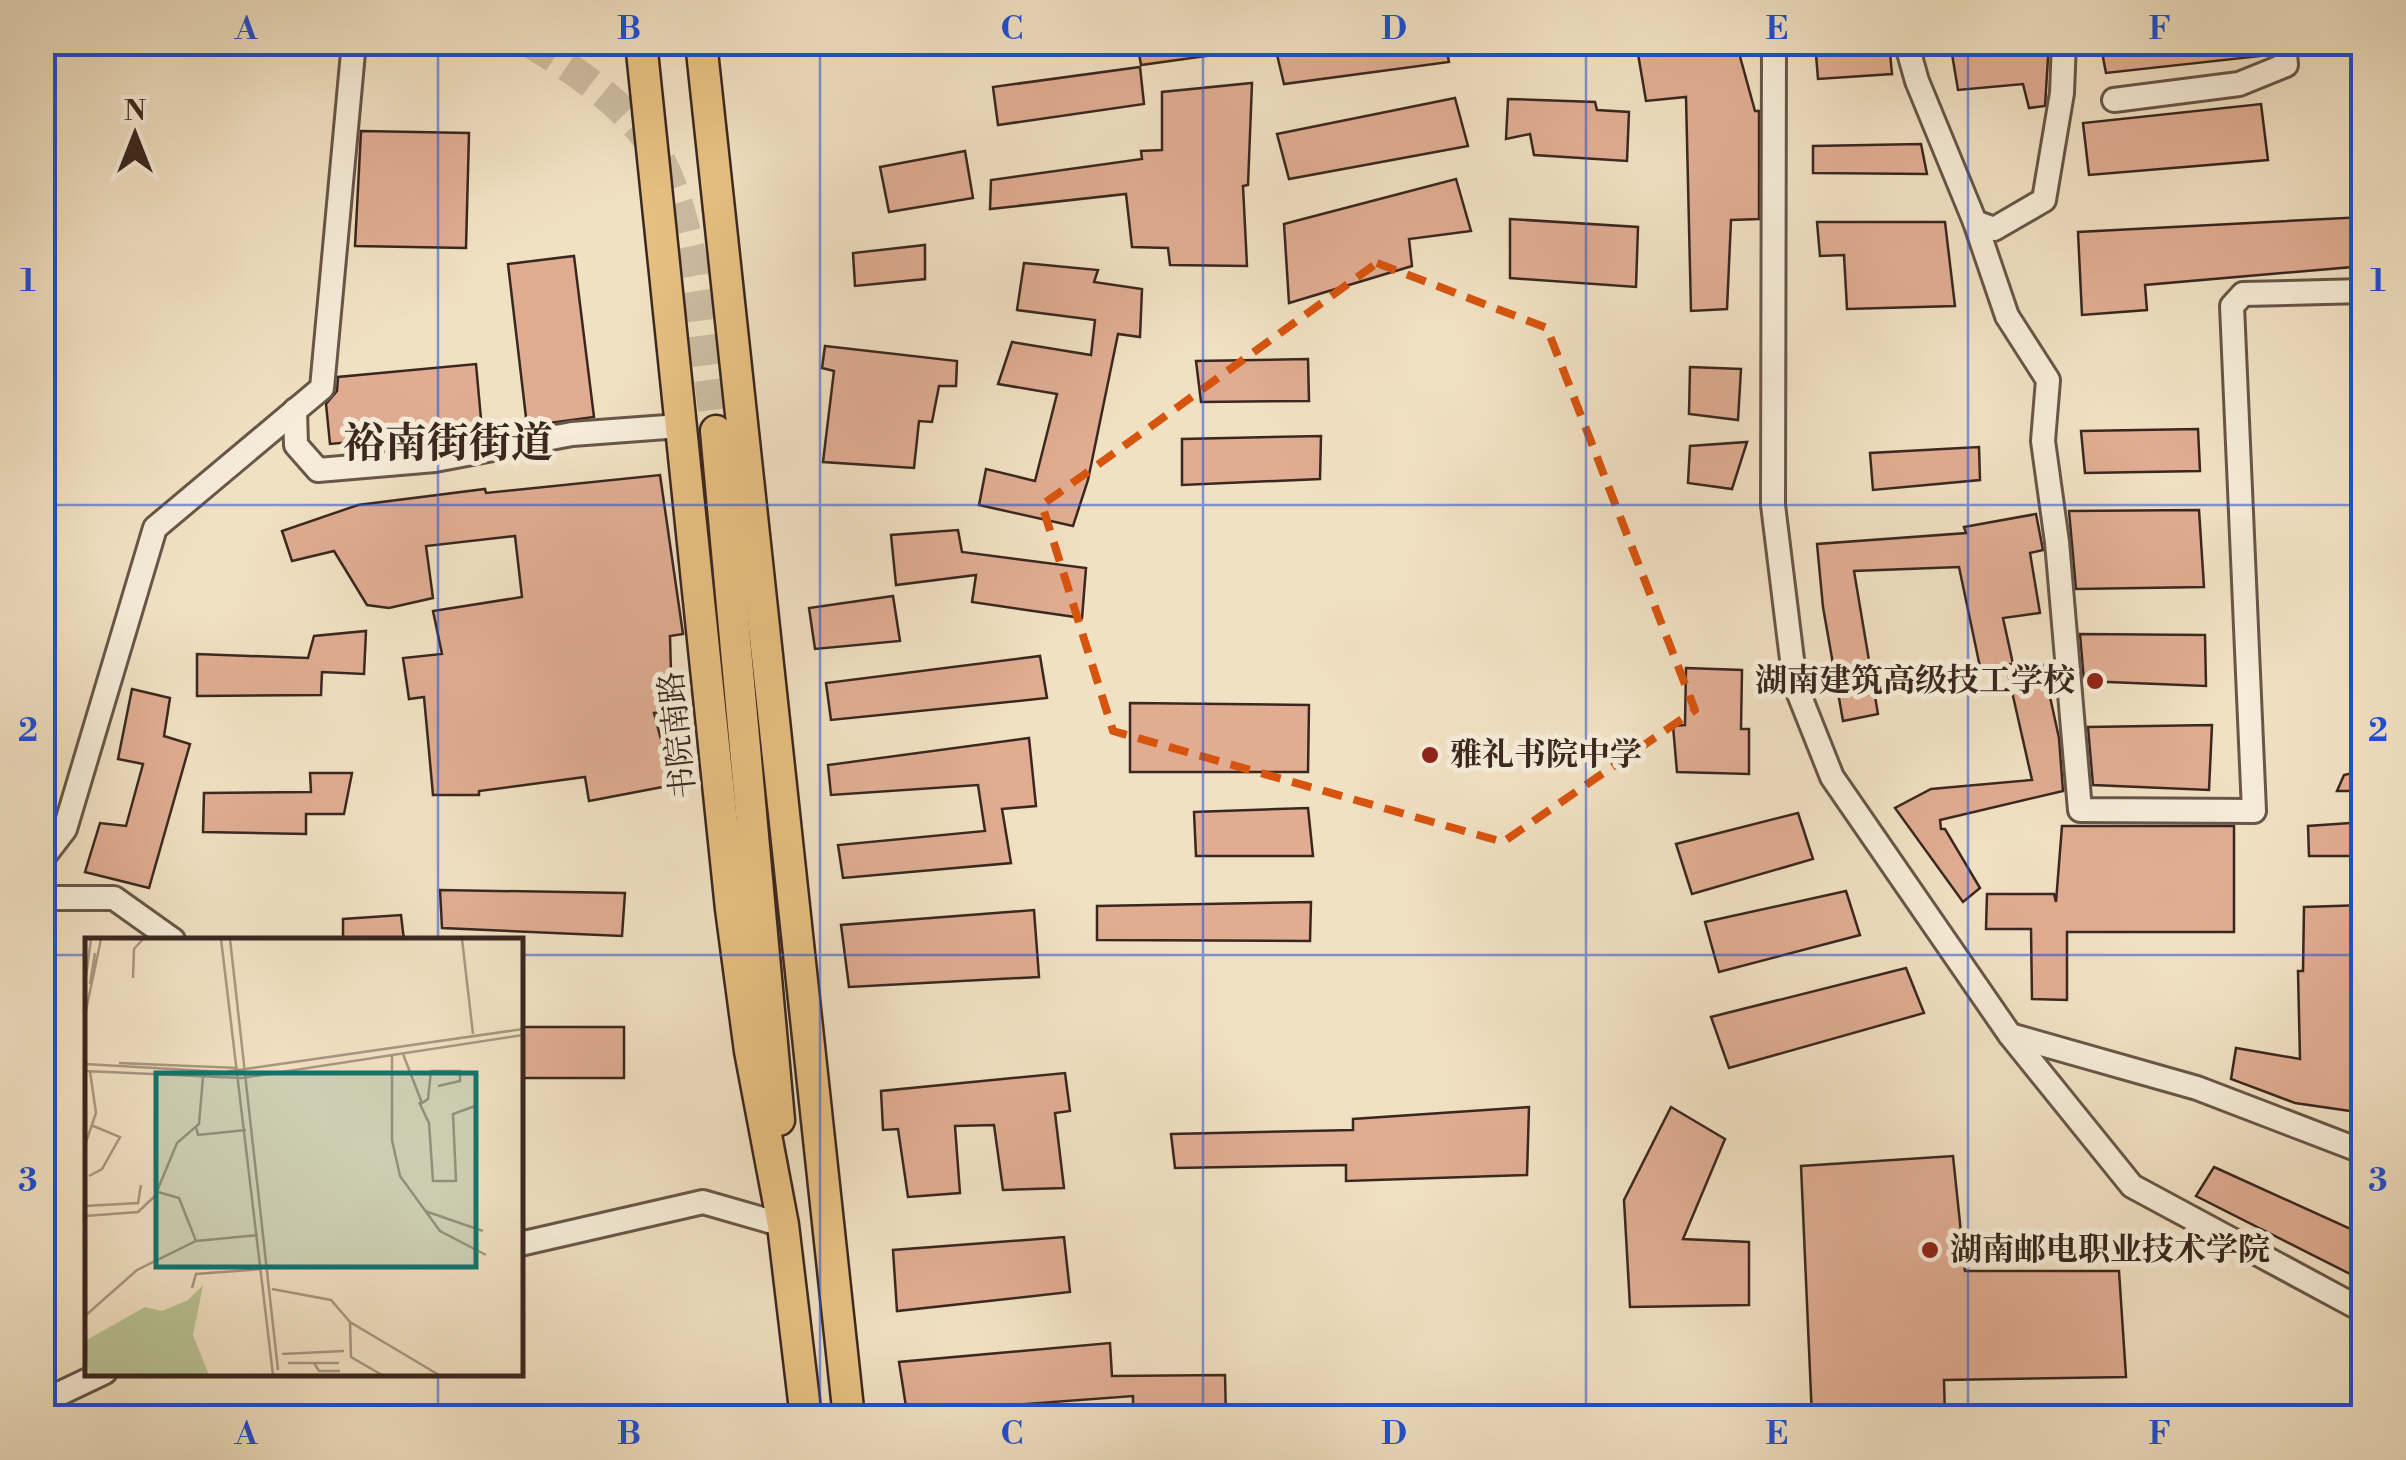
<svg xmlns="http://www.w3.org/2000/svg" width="2406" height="1460" font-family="'Libre Bodoni','Noto Serif SC',serif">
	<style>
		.building { fill: #e0ad93; stroke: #3a271f; stroke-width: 2.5 }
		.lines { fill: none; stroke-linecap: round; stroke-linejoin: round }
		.major-tunnel { stroke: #ccbca2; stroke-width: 30; stroke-dasharray: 30 15; stroke-linecap: butt }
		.minor-casing { stroke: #685648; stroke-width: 28 }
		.major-casing { stroke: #3a271f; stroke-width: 35 }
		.minor { stroke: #f6ecd8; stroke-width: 22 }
		.major { stroke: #e8c082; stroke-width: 30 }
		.marked { fill: none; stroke: #d7540e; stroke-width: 8; stroke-dasharray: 20 12; stroke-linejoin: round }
		.grid { fill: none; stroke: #1d4ed8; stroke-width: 2.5; stroke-opacity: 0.55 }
		.poi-dot { fill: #8f2418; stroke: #f6ecd8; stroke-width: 4 }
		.labels { text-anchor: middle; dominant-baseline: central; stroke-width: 10; stroke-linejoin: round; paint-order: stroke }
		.poi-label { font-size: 32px; font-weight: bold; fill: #3a271f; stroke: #f6ecd8; text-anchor: start }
		.street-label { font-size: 32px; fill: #3a271f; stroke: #f6ecd8 }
		.district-label { font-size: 42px; font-weight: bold; fill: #3a271f; stroke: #f6ecd8 }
		.inset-road { fill: none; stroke: #a89781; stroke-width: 2.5 }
		.view { fill: #0f766e; fill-opacity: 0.15; stroke: #0f766e; stroke-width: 5 }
		.inset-edge { fill: none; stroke: #3a271f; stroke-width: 5 }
		.neatline { fill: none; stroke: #1d4ed8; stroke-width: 4 }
		.grid-label { font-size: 32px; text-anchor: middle; font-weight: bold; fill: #1d4ed8 }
	</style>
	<rect width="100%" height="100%" fill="#f1e1c3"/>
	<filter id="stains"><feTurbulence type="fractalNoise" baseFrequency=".002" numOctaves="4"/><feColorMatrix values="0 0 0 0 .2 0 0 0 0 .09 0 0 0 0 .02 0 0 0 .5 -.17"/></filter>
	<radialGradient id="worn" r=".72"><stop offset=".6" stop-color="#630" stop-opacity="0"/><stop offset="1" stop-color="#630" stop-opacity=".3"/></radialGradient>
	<g class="building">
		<polygon points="1137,42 1228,42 1228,53 1141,65"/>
		<polygon points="1274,42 1445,42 1449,62 1284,84"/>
		<polygon points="1636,42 1736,42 1755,111 1759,111 1759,219 1731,220 1727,309 1691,311 1686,97 1646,101"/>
		<polygon points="1815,42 1889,42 1892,74 1818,79"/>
		<polygon points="2049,42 2045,106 2029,108 2023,84 1958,90 1952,54"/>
		<polygon points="2100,42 2269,42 2270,55 2106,73"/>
		<polygon points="1140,67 1144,104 998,125 993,87"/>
		<polygon points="1252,83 1248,185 1243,186 1247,266 1170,265 1168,248 1132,247 1126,194 990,209 991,180 1142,159 1141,151 1162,150 1162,92"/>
		<polygon points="1455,98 1468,146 1289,179 1277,134"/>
		<polygon points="1508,99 1595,102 1597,110 1629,112 1627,161 1534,155 1530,134 1506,139"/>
		<polygon points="2261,104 2268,160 2089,175 2083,123"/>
		<polygon points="361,131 469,133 466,248 355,246"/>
		<polygon points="1921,144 1927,174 1813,173 1813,146"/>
		<polygon points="965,151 973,198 889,212 880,167"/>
		<polygon points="1456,179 1471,231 1409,239 1412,266 1289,303 1284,224"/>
		<polygon points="2364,217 2364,266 2145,285 2147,310 2082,315 2078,232"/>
		<polygon points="1510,219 1638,227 1636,287 1510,278"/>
		<polygon points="1817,222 1945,222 1955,306 1847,309 1844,255 1820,256"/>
		<polygon points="925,245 925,279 855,286 853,253"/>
		<polygon points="574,256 594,417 527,426 508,264"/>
		<polygon points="1024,263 1098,270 1094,282 1142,289 1140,337 1118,334 1088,480 1073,526 979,505 986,469 1035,481 1057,394 998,384 1012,342 1091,355 1095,320 1017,310"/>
		<polygon points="825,346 957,361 956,386 939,386 932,422 919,421 914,468 823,462 834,371 822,368"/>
		<polygon points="1308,359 1309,401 1201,402 1196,361"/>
		<polygon points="476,364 482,430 330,444 326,404 337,391 338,377"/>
		<polygon points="1690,367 1741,369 1738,420 1689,414"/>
		<polygon points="2198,429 2200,471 2085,473 2081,431"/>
		<polygon points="1321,436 1320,479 1182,485 1182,439"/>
		<polygon points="1747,442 1732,489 1688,483 1690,446"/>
		<polygon points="1979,447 1980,480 1873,490 1870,453"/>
		<polygon points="660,475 683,634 670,636 672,710 654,713 673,785 589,801 585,777 479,791 479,795 433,795 424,697 409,699 403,658 442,654 433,611 522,597 515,536 426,546 433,598 389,608 367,605 334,551 292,561 282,531 358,505 485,489 486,493"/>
		<polygon points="2199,510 2204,587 2076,589 2069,511"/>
		<polygon points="2036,514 2043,550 2030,553 2040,613 2003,618 2013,664 1980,667 1959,567 1854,571 1878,714 1843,721 1823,607 1817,544 1966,533 1964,527"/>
		<polygon points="958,530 962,552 1086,568 1082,618 972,602 976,575 896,585 891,535"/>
		<polygon points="893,596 900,641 815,649 809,608"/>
		<polygon points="366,631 364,674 322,672 321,695 197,696 197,654 308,658 314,636"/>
		<polygon points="2080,634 2205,635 2206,686 2084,681"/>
		<polygon points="1040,656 1047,698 831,720 826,683"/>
		<polygon points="2043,665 2059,738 2063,791 1940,820 1941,829 1945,829 1980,888 1963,902 1895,808 1931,789 2032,780 2008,674"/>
		<polygon points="1686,668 1742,670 1741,729 1749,729 1749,774 1677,772 1673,726 1685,725"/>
		<polygon points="132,689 170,698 164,736 190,744 149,888 85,872 100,823 126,826 143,764 118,759"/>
		<polygon points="1130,703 1309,705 1308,772 1130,772"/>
		<polygon points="2212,725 2209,790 2093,785 2088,727"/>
		<polygon points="1029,738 1036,806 1002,809 1011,863 843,878 838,845 985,831 978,785 831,795 828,765"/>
		<polygon points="2364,770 2364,791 2337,791 2344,775"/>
		<polygon points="310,773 352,773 344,814 306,814 306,834 203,832 204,793 311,792"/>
		<polygon points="1308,808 1313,856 1196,856 1194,812"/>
		<polygon points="1798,813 1813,859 1692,894 1676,844"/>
		<polygon points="2364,822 2364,856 2309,856 2308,826"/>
		<polygon points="2062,826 2234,826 2234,932 2067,932 2067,1000 2032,999 2031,929 1986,929 1987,894 2054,894 2056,902"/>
		<polygon points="440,890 625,893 622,936 442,928"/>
		<polygon points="1846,891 1860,935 1719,972 1705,922"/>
		<polygon points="1311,902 1310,941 1097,940 1097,906"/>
		<polygon points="2364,905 2364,1113 2295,1103 2231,1079 2236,1048 2300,1059 2298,971 2303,971 2304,907"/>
		<polygon points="1034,910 1039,977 849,987 841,925"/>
		<polygon points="401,915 404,940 343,940 343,919"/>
		<polygon points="1906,968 1924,1013 1729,1068 1711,1017"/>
		<rect x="520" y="1027" width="104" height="51"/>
		<polygon points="1065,1073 1070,1111 1055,1113 1064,1188 1003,1190 994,1125 955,1126 960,1193 908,1197 898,1129 883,1130 881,1091"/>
		<polygon points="1529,1107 1527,1175 1346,1181 1346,1165 1175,1168 1171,1134 1353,1130 1353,1119"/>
		<polygon points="1671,1107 1725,1139 1683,1239 1749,1242 1749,1305 1630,1307 1624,1200"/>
		<polygon points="1953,1156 1965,1271 2119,1271 2126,1377 1944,1380 1945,1418 1812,1418 1801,1166"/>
		<polygon points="2214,1167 2364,1235 2364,1281 2196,1196"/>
		<polygon points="1064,1237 1070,1292 897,1311 893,1250"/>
		<polygon points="1110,1343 1112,1376 1225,1375 1226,1418 1133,1418 1133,1396 907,1413 899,1362"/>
	</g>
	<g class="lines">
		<path class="major-tunnel" d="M529,42C572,69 617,98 648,140C697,208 703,347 716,431"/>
		<defs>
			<g id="minor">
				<polyline points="1774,42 1773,505 1795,684 1832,777 2010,1035 2132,1186 2364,1311"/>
				<polyline points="1906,42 1917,81 1975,222 1994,229 2044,200 2062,93 2064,42"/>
				<polyline points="2114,100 2239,84 2286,65 2284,42"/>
				<polyline points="1975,222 2007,316 2048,380 2043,441 2057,542 2080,810 2254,811 2232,306 2243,294 2364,291"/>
				<polyline points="295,410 296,445 318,470 435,460 572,434 680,426"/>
				<polyline points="42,859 65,829 155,528 322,388 354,42"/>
				<polyline points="42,898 114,898 173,940"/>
				<polyline points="2010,1035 2197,1088 2364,1152"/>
				<polyline points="520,1244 703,1202 783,1225"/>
				<polyline points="42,1402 105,1372"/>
			</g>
			<g id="major">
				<polyline points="641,42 731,909 750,1051 783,1225 806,1418"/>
				<polyline points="701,42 849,1418"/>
				<polyline points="716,431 779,1120"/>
			</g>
		</defs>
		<use href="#minor" class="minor-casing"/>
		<use href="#major" class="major-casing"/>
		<use href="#minor" class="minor"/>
		<use href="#major" class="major"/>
	</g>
	<path class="marked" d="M1377,263L1547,328L1695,710L1503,842L1113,731L1042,505Z"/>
	<path class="grid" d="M438,42V940M820,42V1418M1203,42V1418M1586,42V1418M1968,42V1418M42,505H2364M42,955H88M520,955H2364M438,1372V1418"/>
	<g class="poi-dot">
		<circle cx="2095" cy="681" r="10"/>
		<circle cx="1430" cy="755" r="10"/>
		<circle cx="1930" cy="1250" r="10"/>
	</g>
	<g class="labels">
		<g class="poi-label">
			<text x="2075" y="681" text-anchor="end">湖南建筑高级技工学校</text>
			<text x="1450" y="755">雅礼书院中学</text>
			<text x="1950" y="1250">湖南邮电职业技术学院</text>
		</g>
		<g class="street-label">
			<text transform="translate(678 735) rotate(-96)">书院南路</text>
		</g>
		<g class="district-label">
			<text x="448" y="444">裕南街街道</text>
		</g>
	</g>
	<g transform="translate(85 938)">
		<rect width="438" height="438" fill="#f1e1c3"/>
		<path d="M118,347L108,397L124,437H4L0,403L60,369L77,373L103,362Z" fill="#b9c394"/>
		<path class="inset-road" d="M136,1L188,437M145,1L193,432M377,1L388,96M48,40L49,11L58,1M0,45L6,1M5,46L10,15M0,77L16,1M318,116L337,165L343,161L346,133H375V143L353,148M307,117V202L315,238L355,293L401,317M34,125L153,130M0,126L139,134L438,91M0,133L157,140L438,97M334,164L344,185L348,243H371L368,176L390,168M111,189L113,197L161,192M0,207L11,175L5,133M4,238L17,231L35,199L6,187M73,254L94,260L111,303M0,268L53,265L56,247M340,273L398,293M0,278L53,274L70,258L92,205L114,186L118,139M107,350L111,336L176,331M187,351L246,362L265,384L354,437M0,378L52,332L111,303L173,297M265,384L266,419L297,437M197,416L259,413M203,425H254M229,425L234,433H255"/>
		<path class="view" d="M71,135H391V329H71Z"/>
		<rect width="438" height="438" class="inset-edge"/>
	</g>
	<rect width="2406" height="1460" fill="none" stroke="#f1e1c3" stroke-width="110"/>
	<g transform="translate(135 135)" stroke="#f6ecd8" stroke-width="8" paint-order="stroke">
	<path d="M0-8L18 38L0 25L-18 38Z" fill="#3a271f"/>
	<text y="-15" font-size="28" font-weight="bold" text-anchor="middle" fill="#3a271f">N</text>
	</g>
	<rect x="55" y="55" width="2296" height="1350" class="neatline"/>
	<g class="grid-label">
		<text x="246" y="39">A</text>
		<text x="629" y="39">B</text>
		<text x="1012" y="39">C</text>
		<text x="1394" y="39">D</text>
		<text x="1777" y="39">E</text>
		<text x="2160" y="39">F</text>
		<text x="28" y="291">1</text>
		<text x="2378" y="291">1</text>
		<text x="28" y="741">2</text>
		<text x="2378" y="741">2</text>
		<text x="28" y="1191">3</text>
		<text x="2378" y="1191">3</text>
		<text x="246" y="1444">A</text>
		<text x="629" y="1444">B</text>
		<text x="1012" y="1444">C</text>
		<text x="1394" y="1444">D</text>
		<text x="1777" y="1444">E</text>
		<text x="2160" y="1444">F</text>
	</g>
	<rect width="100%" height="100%" filter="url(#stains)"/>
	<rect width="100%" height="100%" fill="url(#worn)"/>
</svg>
